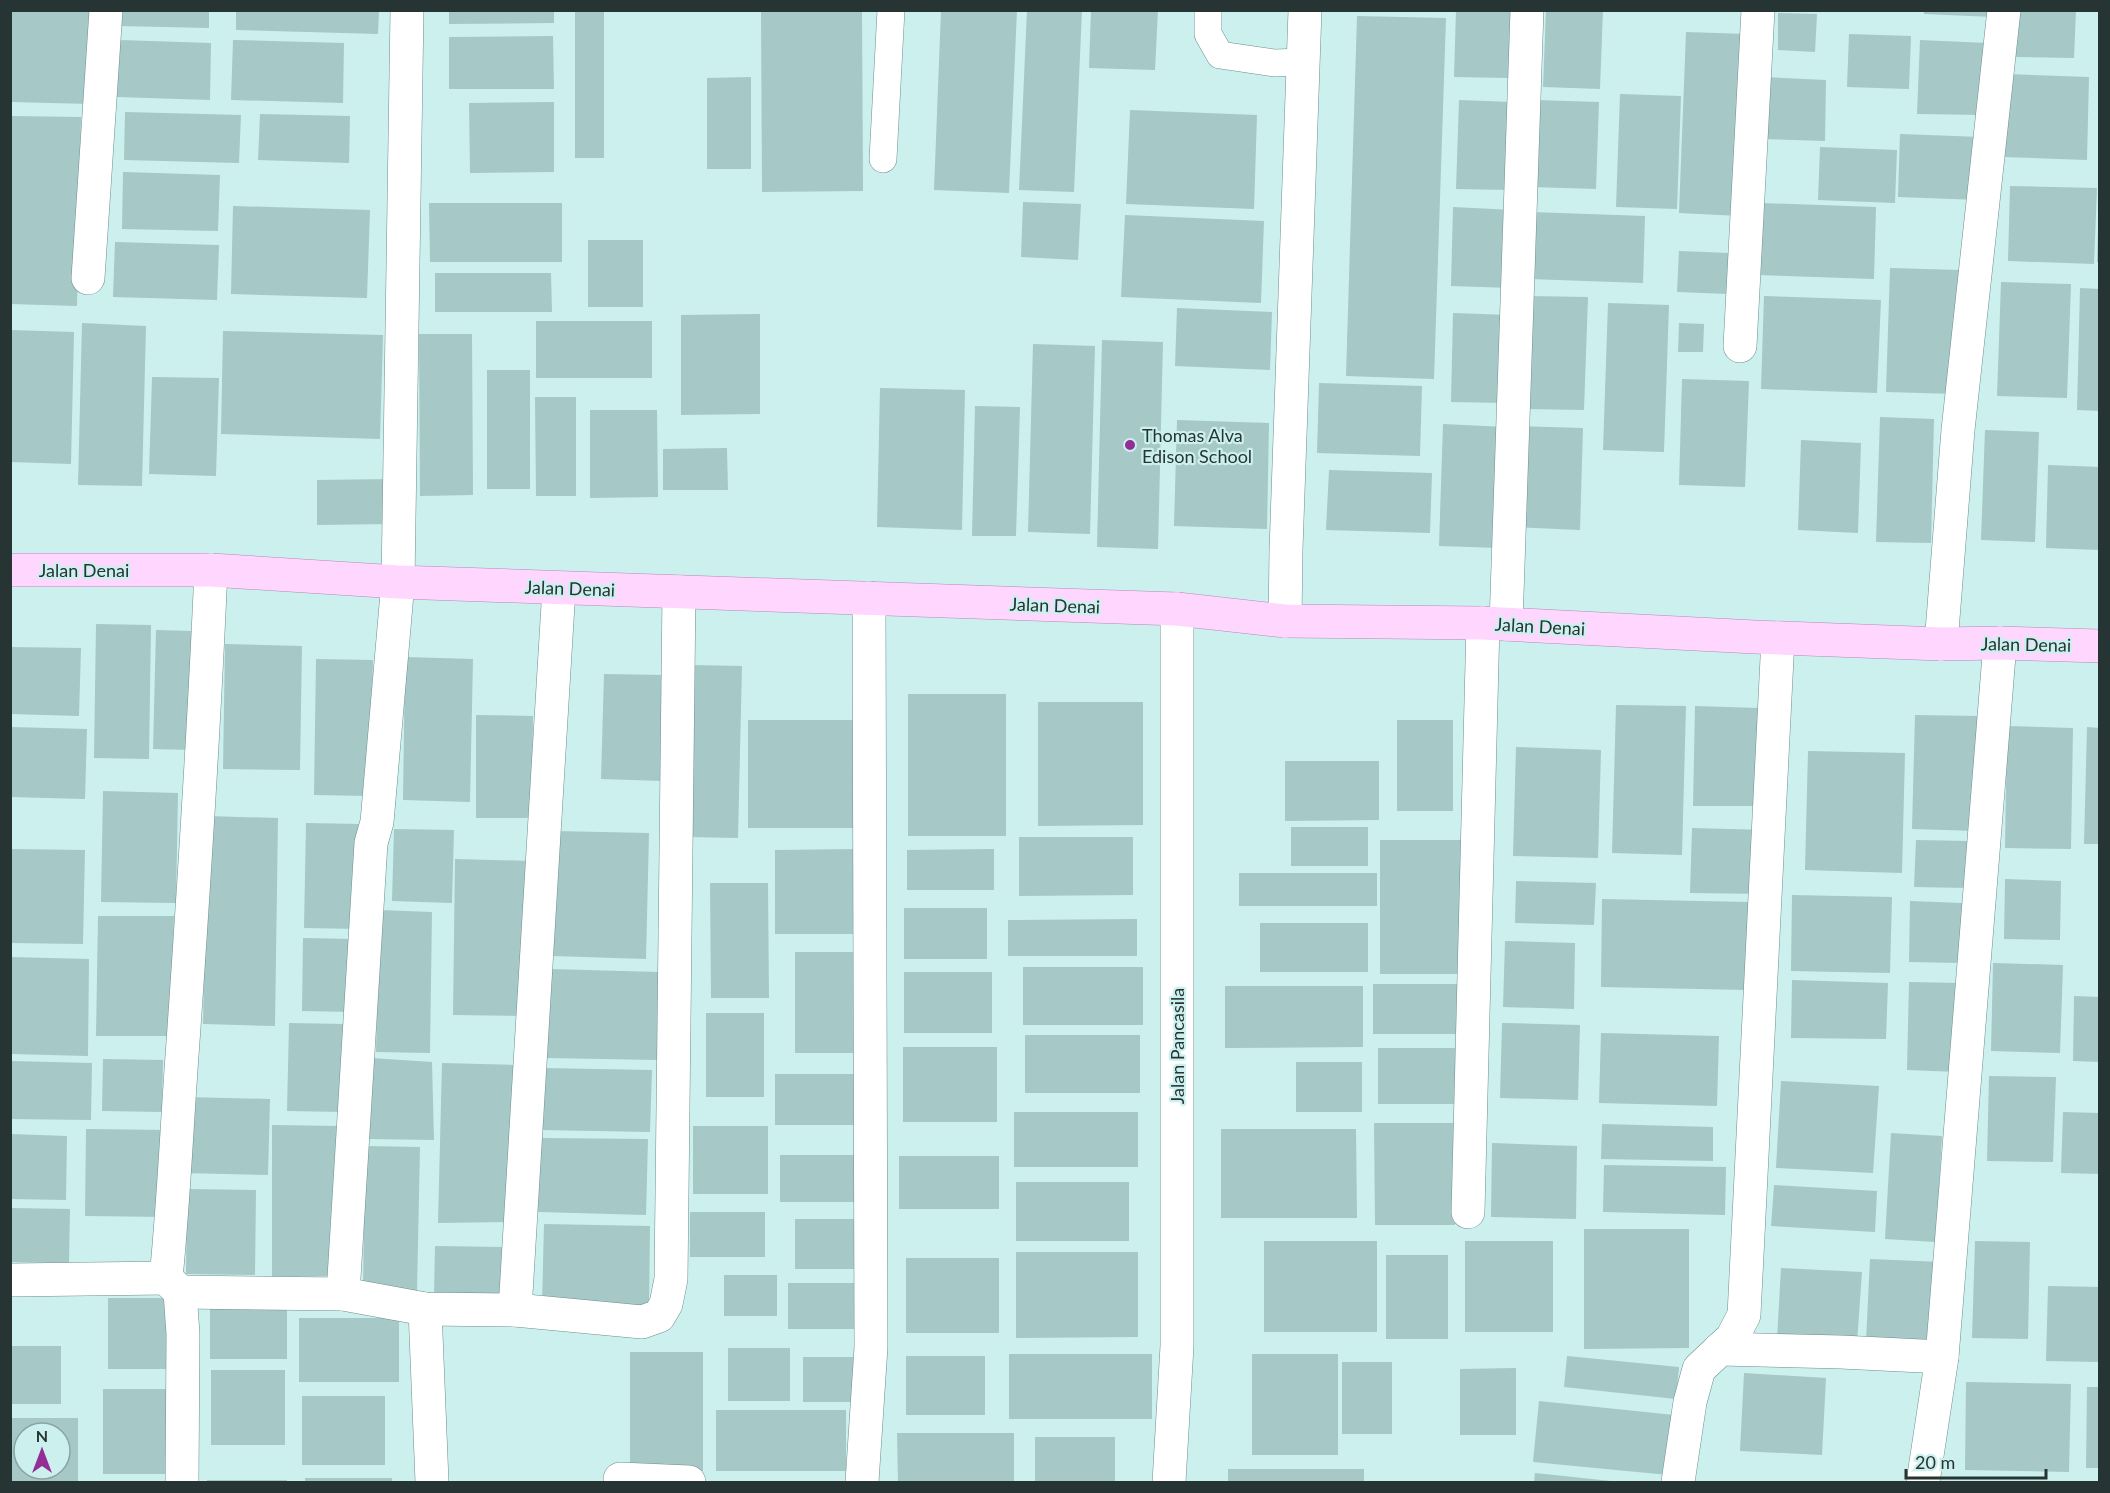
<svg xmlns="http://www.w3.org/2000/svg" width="2110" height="1493" font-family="Lato,sans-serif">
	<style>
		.building { fill: #a6c8c7; fill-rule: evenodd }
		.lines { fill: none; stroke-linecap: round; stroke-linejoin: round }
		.lane-casing { stroke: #6d8e8d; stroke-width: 28 }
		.street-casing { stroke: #6d8e8d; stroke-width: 34 }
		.primary-casing { stroke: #b28bb6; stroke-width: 34 }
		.lane { stroke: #fff; stroke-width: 27 }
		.street { stroke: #fff; stroke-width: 33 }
		.primary { stroke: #fed6fe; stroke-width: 33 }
		.poi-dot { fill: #922e95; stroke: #ccf0ee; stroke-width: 2 }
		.labels { text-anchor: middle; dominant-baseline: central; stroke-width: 4.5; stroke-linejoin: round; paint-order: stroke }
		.poi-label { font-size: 18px; fill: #263433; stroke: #ccf0ee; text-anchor: start }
		.street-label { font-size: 18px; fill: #263433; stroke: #ccf0ee }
	</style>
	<rect width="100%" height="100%" fill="#ccf0ee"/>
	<g class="building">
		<polygon points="10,10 93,10 90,104 10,102"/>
		<polygon points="118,10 209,10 209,28 118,26"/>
		<polygon points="236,10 379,10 378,34 236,30"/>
		<polygon points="449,10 554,10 554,23 449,24"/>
		<rect x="575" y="10" width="29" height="148"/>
		<polygon points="761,10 862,10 863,191 762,192"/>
		<polygon points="941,10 1017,10 1009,193 934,190"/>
		<polygon points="1027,10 1082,10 1074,192 1019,190"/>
		<polygon points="1091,10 1158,10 1155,70 1089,68"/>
		<polygon points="1456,10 1512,10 1509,78 1454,77"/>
		<polygon points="1546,10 1603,10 1600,89 1543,87"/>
		<polygon points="1924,10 1993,10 1993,17 1924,14"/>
		<polygon points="2012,10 2076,10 2074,58 2011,57"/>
		<polygon points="1778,13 1817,14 1815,52 1778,50"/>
		<polygon points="1357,16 1446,18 1434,379 1346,376"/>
		<polygon points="1686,32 1746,34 1740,216 1679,213"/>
		<polygon points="1849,34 1911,36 1909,89 1847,87"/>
		<polygon points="553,36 554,89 449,89 449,37"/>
		<polygon points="119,40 211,43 210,100 117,97"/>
		<polygon points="233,40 344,43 343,103 231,100"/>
		<polygon points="1920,40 1987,43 1985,115 1917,114"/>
		<polygon points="2006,74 2089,77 2087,160 2003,157"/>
		<polygon points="751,77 751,169 707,169 707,78"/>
		<polygon points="1765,77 1826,80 1825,141 1763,139"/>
		<polygon points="1620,94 1681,96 1677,209 1616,207"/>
		<polygon points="1459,100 1512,102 1509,190 1456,189"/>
		<polygon points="1535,100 1599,102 1596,189 1532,187"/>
		<polygon points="554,102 554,172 470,173 469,103"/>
		<polygon points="1130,110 1257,115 1254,209 1126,204"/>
		<polygon points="125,112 241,115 239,163 124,160"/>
		<polygon points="260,114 350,116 349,163 258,160"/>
		<polygon points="10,116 81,117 77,306 10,304"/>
		<polygon points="1900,134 1982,137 1979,200 1898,197"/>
		<polygon points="1820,147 1897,150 1895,203 1818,200"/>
		<polygon points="123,172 220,175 218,231 122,229"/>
		<polygon points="2010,186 2097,188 2094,264 2008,261"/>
		<polygon points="1023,202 1081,204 1078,260 1021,257"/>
		<polygon points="429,203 562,203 562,262 430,262"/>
		<polygon points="1761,203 1876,207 1874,279 1759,275"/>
		<polygon points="233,206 370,210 367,298 231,294"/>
		<polygon points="1453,207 1514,210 1511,288 1451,286"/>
		<polygon points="1531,212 1645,216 1643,283 1529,279"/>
		<polygon points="1125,215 1264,221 1261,303 1121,297"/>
		<polygon points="2098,230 2100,230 2100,262 2097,262"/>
		<rect x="588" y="240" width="55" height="67"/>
		<polygon points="115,242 219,245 217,300 113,297"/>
		<polygon points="1679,251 1730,253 1728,294 1677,292"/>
		<polygon points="1890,268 1960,270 1956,394 1886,392"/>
		<polygon points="435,273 551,273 552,312 435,312"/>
		<polygon points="2001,282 2071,284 2067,398 1997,396"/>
		<polygon points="2080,288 2100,289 2100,411 2077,410"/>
		<polygon points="1529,296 1588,297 1584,410 1526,409"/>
		<polygon points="1764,296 1881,300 1877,393 1761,389"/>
		<polygon points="1608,303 1669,305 1664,452 1603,450"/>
		<polygon points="1177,308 1272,312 1270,370 1175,366"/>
		<polygon points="1453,313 1509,315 1506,403 1451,402"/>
		<polygon points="760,314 760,414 681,415 681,315"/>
		<rect x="536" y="321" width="116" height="57"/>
		<polygon points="82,323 146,326 142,486 78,485"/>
		<polygon points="1679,323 1704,324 1703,352 1678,352"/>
		<polygon points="10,330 74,332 71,464 10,462"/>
		<polygon points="223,331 383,335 380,439 221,434"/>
		<polygon points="419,334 472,334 473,495 420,496"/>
		<polygon points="1102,340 1163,342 1158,549 1097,547"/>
		<polygon points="1033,344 1095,346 1090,534 1028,532"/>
		<rect x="487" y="370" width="43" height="119"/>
		<polygon points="152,377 219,378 216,476 149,474"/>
		<polygon points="1682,379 1749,381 1745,487 1679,485"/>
		<polygon points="1319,383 1422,386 1420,456 1317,453"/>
		<polygon points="880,388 965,390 962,530 877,527"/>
		<polygon points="535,397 576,397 576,496 536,496"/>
		<polygon points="975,406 1020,407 1016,536 972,536"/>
		<polygon points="590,410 657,410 658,497 590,498"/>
		<polygon points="1880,417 1934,419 1931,543 1876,542"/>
		<polygon points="1177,420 1269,423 1267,529 1174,526"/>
		<polygon points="1443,424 1505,427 1500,548 1439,546"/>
		<polygon points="1520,426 1583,428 1580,530 1516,527"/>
		<polygon points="1985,430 2039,432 2035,542 1981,540"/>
		<polygon points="1801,440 1861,443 1858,533 1798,530"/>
		<polygon points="727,448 728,490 663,490 663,449"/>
		<polygon points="2048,465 2100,467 2100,550 2046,548"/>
		<polygon points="1329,470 1432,473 1430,533 1326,530"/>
		<polygon points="392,479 392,524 317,525 317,480"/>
		<polygon points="96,624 151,625 149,759 94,758"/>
		<polygon points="156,630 193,631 191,750 153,749"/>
		<polygon points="225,644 302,646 300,770 223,769"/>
		<polygon points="10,647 81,648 79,716 10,714"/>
		<polygon points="405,657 473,659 470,802 403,800"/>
		<polygon points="316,659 373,660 370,796 314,795"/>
		<polygon points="690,665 742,666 738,838 686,837"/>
		<polygon points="604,674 665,675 663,781 601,779"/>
		<rect x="908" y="694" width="98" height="142"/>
		<polygon points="1038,702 1143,702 1143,825 1038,826"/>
		<polygon points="1616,705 1686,706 1682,855 1612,853"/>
		<polygon points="1695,706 1758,708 1757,806 1693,806"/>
		<polygon points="476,715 533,716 532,818 476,818"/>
		<polygon points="1915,715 1981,716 1978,831 1912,829"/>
		<rect x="748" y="720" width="115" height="108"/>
		<rect x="1397" y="720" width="56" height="91"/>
		<polygon points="2007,726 2073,728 2071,849 2005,848"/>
		<polygon points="10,727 87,729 85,799 10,797"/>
		<polygon points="2087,727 2100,728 2100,844 2084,844"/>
		<polygon points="1516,747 1601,750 1598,858 1513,856"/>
		<polygon points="1808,751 1905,753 1902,873 1805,870"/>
		<polygon points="1285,761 1379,761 1379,820 1285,821"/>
		<polygon points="103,791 178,793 176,903 101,902"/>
		<polygon points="207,816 278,818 275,1026 203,1024"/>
		<polygon points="306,823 361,824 360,929 304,928"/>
		<rect x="1291" y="827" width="77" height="39"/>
		<polygon points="1692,828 1767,830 1766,894 1690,893"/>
		<polygon points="394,829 454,830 452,903 392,901"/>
		<polygon points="555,831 649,833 646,959 553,956"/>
		<polygon points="1019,837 1133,837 1133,895 1019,896"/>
		<rect x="1380" y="840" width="83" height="134"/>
		<polygon points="1916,840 1968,841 1968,888 1914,887"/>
		<polygon points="10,849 85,850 83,944 10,943"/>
		<polygon points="860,849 860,934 775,934 775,850"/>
		<polygon points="994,849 994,890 907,890 907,850"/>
		<polygon points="455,859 533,861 530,1016 453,1015"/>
		<rect x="1239" y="873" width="138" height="33"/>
		<polygon points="2005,879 2061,881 2060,940 2004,939"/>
		<polygon points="1516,881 1596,883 1594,925 1515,923"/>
		<polygon points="710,883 768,883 769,998 711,998"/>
		<polygon points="1792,895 1892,897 1890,973 1791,971"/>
		<polygon points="1602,899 1749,902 1747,990 1601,987"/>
		<polygon points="1910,901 1962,903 1961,963 1909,962"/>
		<rect x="904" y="908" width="83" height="51"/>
		<polygon points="379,910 432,912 430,1053 376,1052"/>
		<polygon points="98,916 174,916 171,1036 96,1036"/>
		<polygon points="1137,919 1137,956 1008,956 1008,920"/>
		<rect x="1260" y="923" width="108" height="49"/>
		<polygon points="303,938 354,939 353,1012 302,1011"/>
		<polygon points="1505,941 1575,943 1574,1009 1503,1007"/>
		<rect x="795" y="952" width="68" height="101"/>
		<polygon points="10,957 89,959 88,1056 10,1054"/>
		<polygon points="1993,963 2063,965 2060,1053 1991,1051"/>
		<rect x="1023" y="967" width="120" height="58"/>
		<polygon points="549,969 659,972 658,1060 547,1058"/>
		<rect x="904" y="972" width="88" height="61"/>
		<polygon points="1792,980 1888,983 1886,1039 1791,1038"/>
		<polygon points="1909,982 1961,983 1958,1072 1907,1070"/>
		<rect x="1373" y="984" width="88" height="50"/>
		<polygon points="1225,986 1363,986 1363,1047 1225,1048"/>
		<polygon points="2074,996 2100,997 2100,1062 2073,1061"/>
		<rect x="706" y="1013" width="58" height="84"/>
		<polygon points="289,1023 345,1024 343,1112 287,1111"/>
		<polygon points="1502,1023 1580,1025 1578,1100 1500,1098"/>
		<polygon points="1601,1033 1719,1036 1717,1106 1599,1103"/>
		<rect x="1025" y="1035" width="115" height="58"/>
		<rect x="903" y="1047" width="94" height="75"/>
		<rect x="1378" y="1048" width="77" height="56"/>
		<polygon points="371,1058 432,1062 434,1140 369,1139"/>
		<polygon points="103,1059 163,1060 162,1112 102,1111"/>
		<polygon points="10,1061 92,1063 91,1120 10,1119"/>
		<rect x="1296" y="1062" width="66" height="50"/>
		<polygon points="442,1063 519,1065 510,1222 438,1223"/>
		<polygon points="542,1068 652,1070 650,1132 540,1130"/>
		<rect x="775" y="1074" width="92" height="51"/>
		<polygon points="1989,1076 2056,1077 2053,1162 1987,1161"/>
		<polygon points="1781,1081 1879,1086 1873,1173 1776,1168"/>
		<polygon points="185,1097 270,1099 268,1175 183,1173"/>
		<rect x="1014" y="1112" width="124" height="55"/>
		<polygon points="2063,1112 2100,1113 2100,1174 2061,1173"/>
		<polygon points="1374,1123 1455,1123 1455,1225 1375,1225"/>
		<polygon points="1602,1124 1713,1127 1713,1161 1601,1159"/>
		<polygon points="272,1125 340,1126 329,1276 272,1277"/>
		<rect x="693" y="1126" width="75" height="68"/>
		<polygon points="86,1129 168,1130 166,1217 85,1216"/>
		<polygon points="1221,1129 1356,1129 1357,1218 1221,1218"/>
		<polygon points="1891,1133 1942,1136 1936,1242 1885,1239"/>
		<polygon points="10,1134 67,1136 66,1200 10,1199"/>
		<polygon points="539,1138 648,1139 646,1215 538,1212"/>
		<polygon points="1492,1143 1577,1146 1576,1219 1491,1217"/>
		<polygon points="365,1146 420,1147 417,1291 363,1290"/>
		<rect x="780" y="1155" width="87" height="47"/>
		<rect x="899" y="1156" width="100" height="53"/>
		<polygon points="1604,1165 1726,1167 1725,1215 1603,1212"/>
		<rect x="1016" y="1182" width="113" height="59"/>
		<polygon points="1774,1185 1877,1191 1875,1232 1771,1226"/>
		<polygon points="187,1189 256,1190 255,1275 186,1274"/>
		<polygon points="10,1208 70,1209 69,1263 10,1262"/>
		<rect x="690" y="1212" width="75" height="45"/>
		<rect x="795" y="1219" width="73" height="50"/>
		<polygon points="544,1224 650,1226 649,1307 542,1305"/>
		<polygon points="1584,1229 1689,1229 1689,1348 1584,1349"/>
		<rect x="1264" y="1241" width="113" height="91"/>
		<rect x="1465" y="1241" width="88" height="91"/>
		<polygon points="1975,1241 2030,1242 2028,1339 1972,1338"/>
		<polygon points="435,1246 503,1247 503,1298 434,1296"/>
		<polygon points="1016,1252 1138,1252 1138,1337 1016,1338"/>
		<rect x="1386" y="1255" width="62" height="84"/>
		<rect x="906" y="1258" width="93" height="75"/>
		<polygon points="1870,1259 1942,1262 1937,1345 1866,1341"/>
		<polygon points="1781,1268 1862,1272 1857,1343 1777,1339"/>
		<rect x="724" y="1275" width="53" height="41"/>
		<rect x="788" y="1283" width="76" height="46"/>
		<polygon points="2048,1286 2100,1287 2100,1362 2046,1361"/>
		<rect x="108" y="1298" width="69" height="71"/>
		<rect x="210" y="1306" width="77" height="53"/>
		<rect x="299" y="1318" width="100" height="64"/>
		<rect x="10" y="1346" width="51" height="58"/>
		<rect x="728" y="1348" width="62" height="53"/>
		<rect x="630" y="1352" width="73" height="119"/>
		<rect x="1009" y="1354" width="143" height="65"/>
		<rect x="1252" y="1354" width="86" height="101"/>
		<rect x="906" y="1356" width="79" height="59"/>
		<polygon points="1567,1356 1679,1367 1676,1399 1564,1387"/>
		<rect x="803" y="1357" width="60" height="45"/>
		<rect x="1342" y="1362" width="50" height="72"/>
		<polygon points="1516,1368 1516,1435 1460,1435 1460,1369"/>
		<rect x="211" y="1370" width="74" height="75"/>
		<polygon points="1744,1373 1826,1378 1822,1455 1740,1451"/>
		<polygon points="1966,1382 2071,1384 2069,1472 1965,1470"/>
		<polygon points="2087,1387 2100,1387 2100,1468 2086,1468"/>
		<rect x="103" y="1389" width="65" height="85"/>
		<rect x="302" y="1396" width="83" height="69"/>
		<polygon points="1539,1401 1674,1415 1668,1475 1533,1462"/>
		<rect x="716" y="1410" width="130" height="61"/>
		<path d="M10,1418H78V1482H10ZM24,1433H60V1469H24Z"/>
		<polygon points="897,1433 1014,1433 1014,1482 898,1482"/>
		<rect x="1035" y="1437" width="80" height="45"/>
		<rect x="1228" y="1469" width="136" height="13"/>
		<polygon points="1535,1473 1611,1481 1610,1482 1534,1482"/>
		<rect x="305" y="1478" width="87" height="4"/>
		<rect x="207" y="1480" width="80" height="2"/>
	</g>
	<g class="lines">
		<defs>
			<g id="lane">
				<polyline points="1208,10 1208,34 1220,55 1275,63 1302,62"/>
				<polyline points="883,159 891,10"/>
			</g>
			<g id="street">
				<polyline points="88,278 106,10"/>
				<polyline points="1740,346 1758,10"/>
				<polyline points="1285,621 1286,550 1305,10"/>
				<polyline points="1506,624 1527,10"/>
				<polyline points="1941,644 1958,430 2004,10"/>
				<polyline points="1468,1212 1483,623"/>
				<polyline points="10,1280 166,1278"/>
				<polyline points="180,1292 343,1294 425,1309 515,1310 642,1322 659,1316 666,1304 671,1279 679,592"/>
				<polyline points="343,1294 371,843 377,822 398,582 407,10"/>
				<polyline points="425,1309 432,1482"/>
				<polyline points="515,1310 559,588"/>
				<polyline points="1720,1349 1841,1352 1942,1357"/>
				<polyline points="620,1479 689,1482"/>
				<path d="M182,1482L183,1334L180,1292L166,1278C174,1199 177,1121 183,1042C194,885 204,728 211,570"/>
				<polyline points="862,1482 871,1347 869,598"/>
				<polyline points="1169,1482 1177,1346 1177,609"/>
				<polyline points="1678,1482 1690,1402 1699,1369 1732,1338 1744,1315 1778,638"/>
				<polyline points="1923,1482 1942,1357 2000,643"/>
			</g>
			<polyline id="primary" points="10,570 211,570 398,582 1177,609 1285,621 1483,623 1755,637 1941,644 2000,643 2100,646"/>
		</defs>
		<use href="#lane" class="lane-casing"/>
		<use href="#street" class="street-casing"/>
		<use href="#primary" class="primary-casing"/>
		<use href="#lane" class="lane"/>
		<use href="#street" class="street"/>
		<use href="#primary" class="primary"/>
	</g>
	<circle class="poi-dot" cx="1130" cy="445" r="6"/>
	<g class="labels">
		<g class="poi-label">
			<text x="1142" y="435">Thomas Alva<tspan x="1142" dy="21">Edison School</tspan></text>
		</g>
		<g class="street-label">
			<text x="84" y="570">Jalan Denai</text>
			<text transform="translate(570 588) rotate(2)">Jalan Denai</text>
			<text transform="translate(1055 605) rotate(2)">Jalan Denai</text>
			<text transform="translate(1540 626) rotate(3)">Jalan Denai</text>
			<text transform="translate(2026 644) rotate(1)">Jalan Denai</text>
			<text transform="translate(1177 1046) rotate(-90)">Jalan Pancasila</text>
		</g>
	</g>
	<rect width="2110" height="1493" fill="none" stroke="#263433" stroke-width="24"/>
	<g transform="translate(42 1451)"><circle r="28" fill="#ccf0ee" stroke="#8aa5a3" stroke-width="1.5"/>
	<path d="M0-4.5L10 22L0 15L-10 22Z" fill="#922e95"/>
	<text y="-9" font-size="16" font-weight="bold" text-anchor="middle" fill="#263433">N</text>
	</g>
	<path d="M1906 1469v9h140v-9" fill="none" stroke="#263433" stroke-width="3"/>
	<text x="1915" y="1469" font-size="18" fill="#263433" stroke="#ccf0ee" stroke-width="4.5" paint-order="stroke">20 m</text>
</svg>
